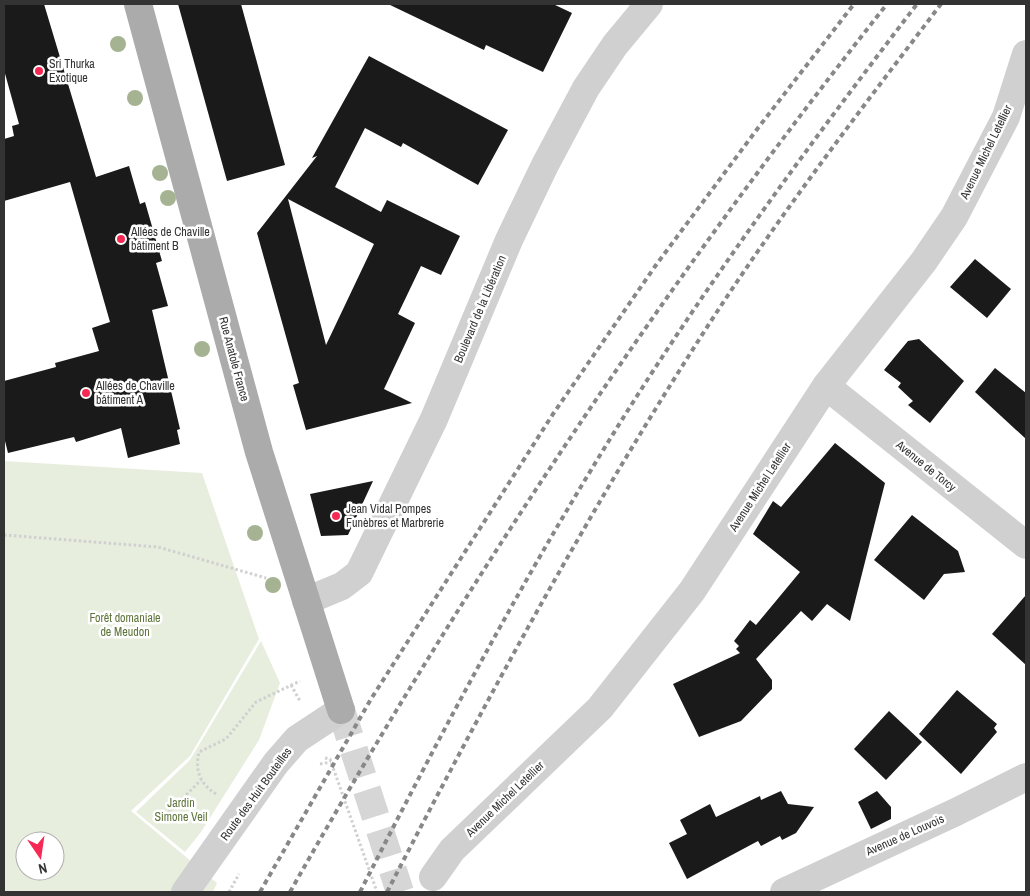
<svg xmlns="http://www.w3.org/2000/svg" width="1030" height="896" font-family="'Archivo Narrow',sans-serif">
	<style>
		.green { fill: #e8eede; fill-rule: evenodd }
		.building { fill: #1a1a1a; fill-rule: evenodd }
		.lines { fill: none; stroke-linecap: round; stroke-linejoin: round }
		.major-tunnel { stroke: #d6d6d6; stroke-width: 28; stroke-dasharray: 28 14; stroke-linecap: butt }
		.path { stroke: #d0d0d0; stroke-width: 3; stroke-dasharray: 2.5 2.5; stroke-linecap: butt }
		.minor { stroke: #d0d0d0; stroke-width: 28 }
		.major { stroke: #ababab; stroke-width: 28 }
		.rail { stroke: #888; stroke-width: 4; stroke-dasharray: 5 4; stroke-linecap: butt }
		.tree { fill: #a6b393 }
		.poi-dot { fill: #f62955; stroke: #fff; stroke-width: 2 }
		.labels { text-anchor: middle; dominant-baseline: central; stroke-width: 5; stroke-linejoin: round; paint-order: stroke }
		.poi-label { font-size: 12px; fill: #333; stroke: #fff; text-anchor: start }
		.street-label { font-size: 12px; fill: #333; stroke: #fff }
		.park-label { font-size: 12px; fill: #5e743a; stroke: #fff }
	</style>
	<rect width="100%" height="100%" fill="#fff"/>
	<g class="green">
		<path d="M4,461L202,473L259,639L190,756L131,811L217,883L213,892H4ZM25,841H55V871H25Z"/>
		<polygon points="261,641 280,683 259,740 201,832 185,852 136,812 190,760"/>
	</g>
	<g class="building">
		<polygon points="4,4 44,4 96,177 129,166 140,204 145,202 162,261 156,263 168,306 152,310 180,429 177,430 180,444 128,458 121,428 76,442 74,437 8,453 4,437 4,381 56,367 55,363 99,351 92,328 110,322 70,182 4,201 4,139 14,136 12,126 19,124 4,70"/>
		<polygon points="178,4 241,4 285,165 227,181"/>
		<polygon points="388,4 553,4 572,13 543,72 486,45 484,50"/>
		<path d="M369,56L508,130L478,185L403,143L401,147L365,128L335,187L381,212L387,200L460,236L441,275L421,266L398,314L415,323L384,389L412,403L306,430L293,385L299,383L257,233L317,156L312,158ZM288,199L374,244L326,345Z"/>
		<polygon points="975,259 1011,289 987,318 950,287"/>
		<polygon points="919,339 964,381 930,423 908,405 913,401 898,387 901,383 884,370 908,341"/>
		<polygon points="995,368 1026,393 1026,439 975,392"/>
		<polygon points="835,443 885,483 850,621 827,604 812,621 801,611 756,659 772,680 772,689 741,721 699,737 673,684 740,653 736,649 739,646 734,641 750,620 756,625 800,572 753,534 773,501 781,507"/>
		<polygon points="373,481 348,535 321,536 310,494"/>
		<polygon points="912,515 958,551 965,572 944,574 924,600 874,560"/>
		<polygon points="1026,595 1026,665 992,634"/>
		<polygon points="957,690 997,724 994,728 997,732 961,774 919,734"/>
		<polygon points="889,711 922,742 886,780 854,749"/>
		<polygon points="781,791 788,804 814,807 796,833 782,840 780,836 761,846 758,841 687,879 669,843 687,834 680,820 710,804 716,817 760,796 761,800"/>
		<polygon points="877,791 891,807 891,819 871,829 858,802"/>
	</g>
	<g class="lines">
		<polyline class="major-tunnel" points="341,710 400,892"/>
		<g class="path">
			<polyline points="4,535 158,547 266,578"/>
			<polyline points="291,685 300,701"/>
			<polyline points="325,758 330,759 377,892"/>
			<polyline points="320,764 331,762"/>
			<path d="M216,794C199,783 195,770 199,752L226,739L256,702L300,681"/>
			<polyline points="165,816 201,780"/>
			<polyline points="229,892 239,874"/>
		</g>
		<g class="minor">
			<polyline points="826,386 1026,545"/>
			<polyline points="306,601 342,586 359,573 434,419 509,240 545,165 586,88 615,45 649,4"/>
			<polyline points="433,877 452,850 600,708 692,591 826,386 924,261 954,217 1006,117 1026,54"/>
			<polyline points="185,892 276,763 297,739 341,710"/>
			<polyline points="784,892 956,812 1026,777"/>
		</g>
		<polyline class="major" points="138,4 259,452 341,710"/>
		<g class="rail">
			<polyline points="260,892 371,699 553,414 656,265 758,128 854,4"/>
			<path d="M290,892C466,581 665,284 887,4"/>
			<path d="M360,892C438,739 519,586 610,439C703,288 809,145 917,4"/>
			<path d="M387,892C483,706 582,523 695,346C770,227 856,116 941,4"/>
		</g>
	</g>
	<g class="tree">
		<circle cx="118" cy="44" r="8"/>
		<circle cx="135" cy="98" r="8"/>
		<circle cx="160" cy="173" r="8"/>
		<circle cx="168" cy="198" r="8"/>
		<circle cx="202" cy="349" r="8"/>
		<circle cx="255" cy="533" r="8"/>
		<circle cx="273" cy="585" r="8"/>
	</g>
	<g class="poi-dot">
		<circle cx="39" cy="71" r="5"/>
		<circle cx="121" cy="239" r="5"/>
		<circle cx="86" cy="393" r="5"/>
		<circle cx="336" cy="516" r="5"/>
	</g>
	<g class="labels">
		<g class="poi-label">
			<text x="49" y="64">Sri Thurka<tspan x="49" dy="14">Exotique</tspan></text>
			<text x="131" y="232">Allées de Chaville<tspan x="131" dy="14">bâtiment B</tspan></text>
			<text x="96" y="386">Allées de Chaville<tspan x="96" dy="14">bâtiment A</tspan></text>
			<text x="346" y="509">Jean Vidal Pompes<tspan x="346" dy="14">Funèbres et Marbrerie</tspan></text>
		</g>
		<g class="street-label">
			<text transform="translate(986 152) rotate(-64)">Avenue Michel Letellier</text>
			<text transform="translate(480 309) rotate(-67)">Boulevard de la Libération</text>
			<text transform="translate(234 359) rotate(75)">Rue Anatole France</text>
			<text transform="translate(926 466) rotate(39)">Avenue de Torcy</text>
			<text transform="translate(760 487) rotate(-57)">Avenue Michel Letellier</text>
			<text transform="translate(256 794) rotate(-54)">Route des Huit Bouteilles</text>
			<text transform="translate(505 799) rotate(-44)">Avenue Michel Letellier</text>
			<text transform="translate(905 835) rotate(-24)">Avenue de Louvois</text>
		</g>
		<g class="park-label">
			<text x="125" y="618">Forêt domaniale<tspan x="125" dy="14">de Meudon</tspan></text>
			<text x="181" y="803">Jardin<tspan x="181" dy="14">Simone Veil</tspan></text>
		</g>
	</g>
	<rect width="1030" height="896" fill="none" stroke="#333333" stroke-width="10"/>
	<g transform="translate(40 856) rotate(167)"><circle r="24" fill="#ffffff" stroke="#adadad"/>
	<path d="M0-4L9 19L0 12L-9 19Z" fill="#f62955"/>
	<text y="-8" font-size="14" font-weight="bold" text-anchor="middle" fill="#333333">N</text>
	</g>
</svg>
